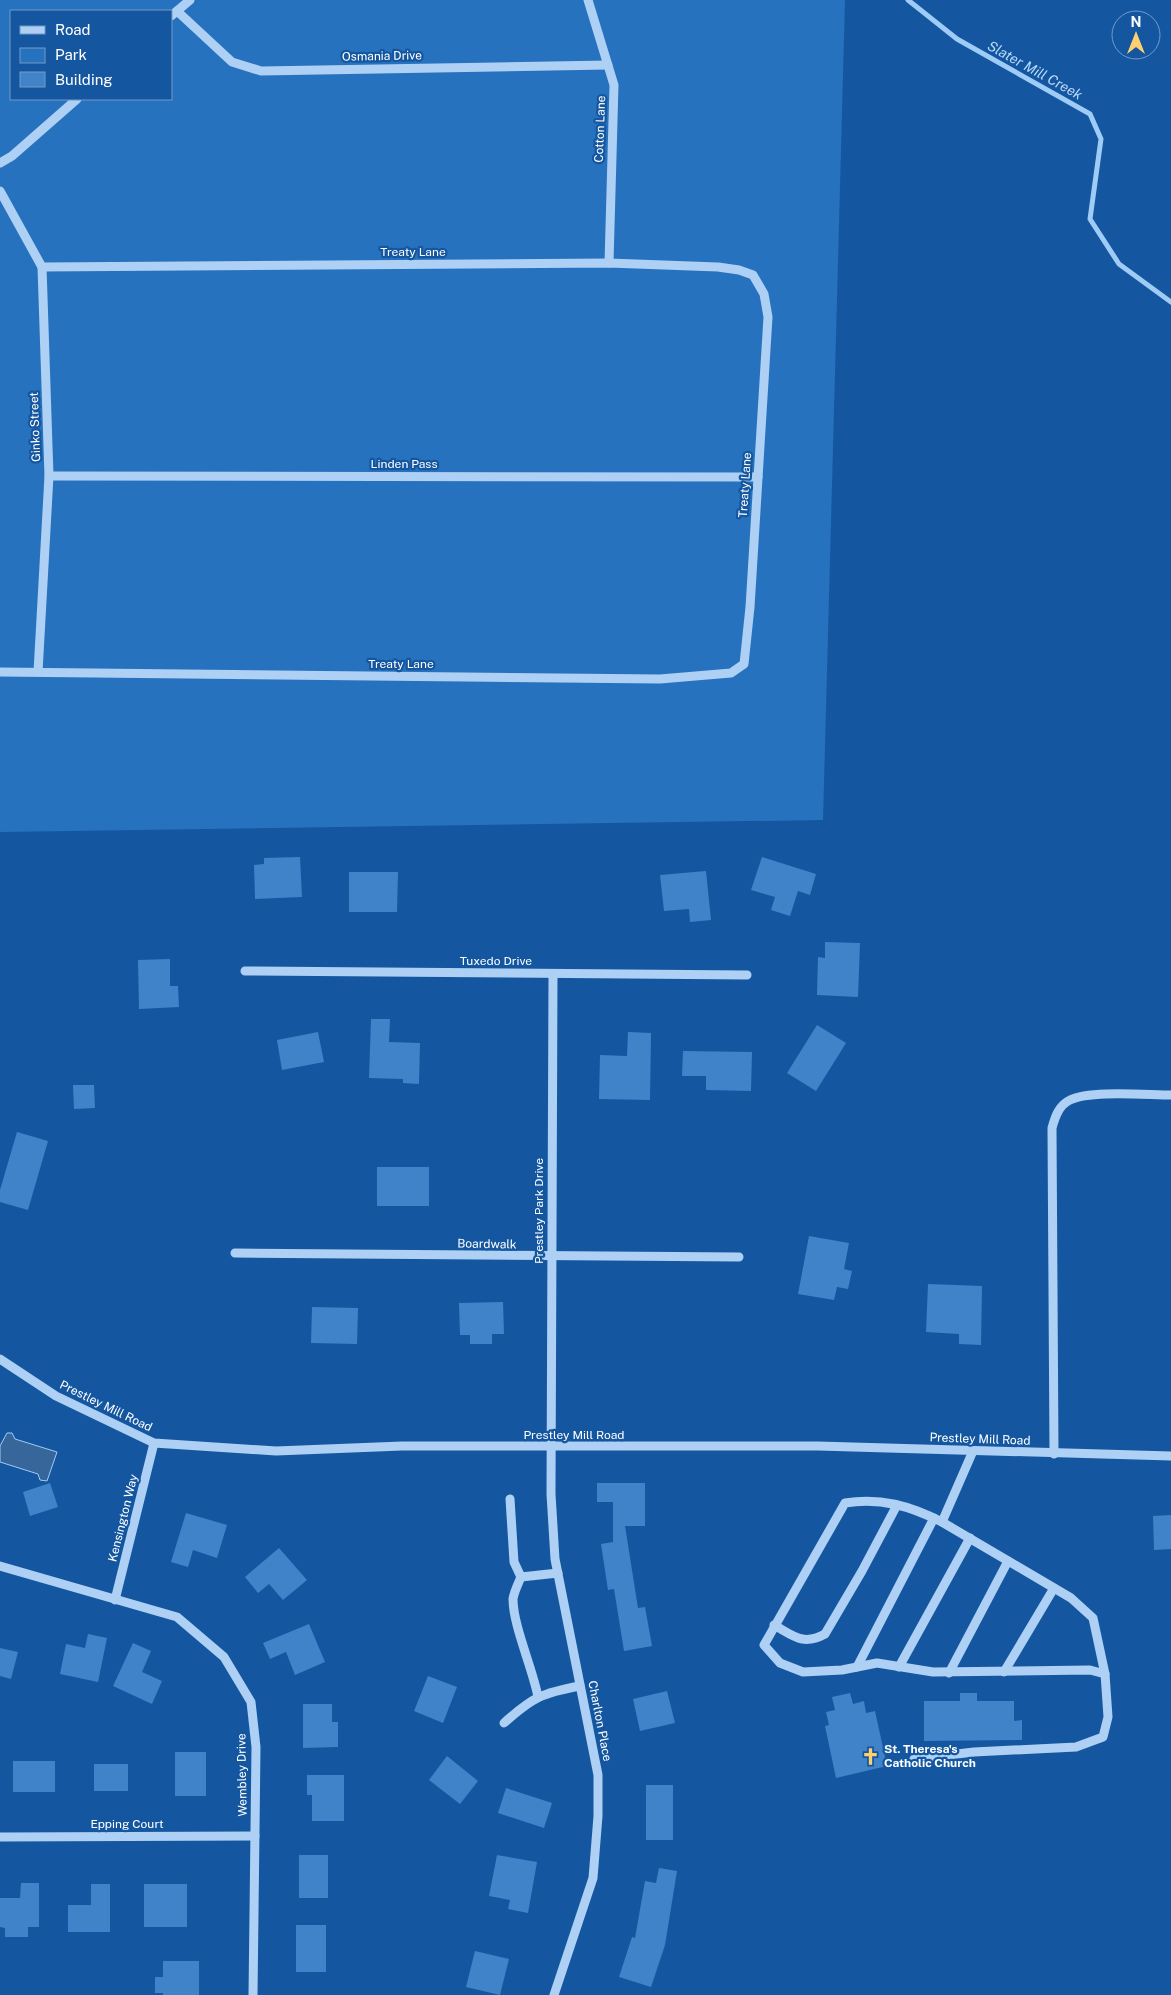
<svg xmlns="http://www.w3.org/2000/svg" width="1171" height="1995" font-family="'Public Sans',sans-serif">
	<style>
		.green { fill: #2772be; fill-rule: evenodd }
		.water { fill: #37669b; stroke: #9fccf7 }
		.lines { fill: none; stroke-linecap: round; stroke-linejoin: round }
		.stream { stroke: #9fccf7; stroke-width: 5 }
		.building { fill: #4183c8 }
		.minor { stroke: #add0f4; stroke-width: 9 }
		.labels { text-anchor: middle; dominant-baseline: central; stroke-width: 4.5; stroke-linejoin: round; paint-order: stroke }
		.street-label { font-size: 12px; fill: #fff; stroke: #1457a0 }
		.poi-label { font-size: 12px; font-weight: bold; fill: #fff; stroke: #1457a0; text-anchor: start }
		.water-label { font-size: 14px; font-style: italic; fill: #badafa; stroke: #1457a0 }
	</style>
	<rect width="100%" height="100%" fill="#1457a0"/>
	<path class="green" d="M0,0H845L823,820L0,832ZM11,11H171V99H11Z"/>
	<polygon class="water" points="7,1433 12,1433 15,1439 57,1452 47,1481 40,1480 38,1474 0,1462 0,1446"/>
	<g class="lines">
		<polyline class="stream" points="908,0 957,39 1090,114 1101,139 1090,219 1119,264 1171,302"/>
	</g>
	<g class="building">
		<polygon points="300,857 302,897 255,899 254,865 264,864 264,858"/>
		<polygon points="762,857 816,874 810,895 798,891 790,916 771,910 775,897 751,890"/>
		<polygon points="706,871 711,920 690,922 689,909 664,911 660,875"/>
		<polygon points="349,872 398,872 397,912 349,912"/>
		<polygon points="825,942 860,943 858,997 817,995 818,957 825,958"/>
		<polygon points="170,959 170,986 178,986 179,1007 139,1009 138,960"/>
		<polygon points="371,1019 390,1019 389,1042 420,1043 419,1084 403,1083 403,1079 369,1078"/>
		<polygon points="817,1025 846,1043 816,1091 787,1073"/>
		<polygon points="318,1032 324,1062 282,1070 277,1040"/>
		<polygon points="628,1032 651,1033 650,1100 599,1099 600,1055 627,1056"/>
		<polygon points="683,1051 752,1052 751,1091 706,1090 706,1076 682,1076"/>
		<polygon points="73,1085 94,1085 95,1108 74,1109"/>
		<polygon points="17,1132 48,1141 28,1210 0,1202 0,1190"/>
		<rect x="377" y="1167" width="52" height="39"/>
		<polygon points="809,1236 849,1243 844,1269 852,1271 848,1289 837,1287 834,1300 798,1294"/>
		<polygon points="928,1284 982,1286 981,1345 959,1344 959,1334 926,1332"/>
		<polygon points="503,1302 504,1334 492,1334 492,1344 470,1344 470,1335 460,1335 459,1303"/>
		<polygon points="312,1307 358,1308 357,1344 311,1343"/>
		<polygon points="50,1483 58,1507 30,1516 23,1492"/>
		<polygon points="597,1483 645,1483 645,1526 625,1526 638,1608 645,1607 652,1646 624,1651 614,1589 608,1590 601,1544 613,1542 613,1502 597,1502"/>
		<polygon points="186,1513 227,1525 217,1558 193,1550 188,1567 171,1562"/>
		<polygon points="1171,1515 1171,1549 1154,1550 1153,1516"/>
		<polygon points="279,1548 307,1580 283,1600 269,1584 258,1593 245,1577"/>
		<polygon points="309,1624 325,1662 295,1675 286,1652 270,1659 263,1643"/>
		<polygon points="88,1634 107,1638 98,1682 60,1674 66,1644 85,1648"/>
		<polygon points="133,1643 151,1651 142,1672 162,1681 152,1704 113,1686"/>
		<polygon points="0,1648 18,1652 11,1679 0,1676"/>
		<polygon points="428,1676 457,1687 443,1723 414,1711"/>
		<polygon points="667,1691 675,1723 640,1731 633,1699"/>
		<polygon points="850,1693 853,1704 864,1701 866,1713 875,1711 887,1766 836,1778 825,1726 829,1725 826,1712 835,1710 832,1697"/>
		<polygon points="960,1693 977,1693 977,1701 1014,1701 1014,1721 1022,1720 1022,1740 924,1741 924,1701 960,1701"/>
		<polygon points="303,1704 332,1704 332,1722 338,1722 338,1747 303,1748"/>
		<rect x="175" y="1752" width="31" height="44"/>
		<polygon points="447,1756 478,1781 460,1804 429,1780"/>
		<rect x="13" y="1761" width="42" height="31"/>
		<rect x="94" y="1764" width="34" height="27"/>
		<polygon points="307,1775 344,1775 344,1821 312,1821 312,1795 307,1795"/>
		<rect x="646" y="1785" width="27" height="55"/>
		<polygon points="506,1788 552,1803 544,1828 498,1813"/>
		<rect x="299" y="1855" width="29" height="43"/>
		<polygon points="497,1855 537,1862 528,1913 508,1909 510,1900 489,1896"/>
		<polygon points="659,1868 677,1871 665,1945 651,1987 619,1977 632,1937 635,1938 645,1881 656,1883"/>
		<polygon points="21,1883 39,1883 39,1927 28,1927 28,1937 5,1937 5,1928 0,1927 0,1898 20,1898"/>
		<polygon points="91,1884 110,1884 110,1932 68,1932 68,1905 91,1905"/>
		<rect x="144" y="1884" width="43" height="43"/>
		<rect x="296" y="1925" width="30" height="47"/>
		<polygon points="475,1951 509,1959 500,1995 466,1987"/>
		<polygon points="163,1961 199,1961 199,1995 163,1995 163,1993 155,1993 155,1977 163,1977"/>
	</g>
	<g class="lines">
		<g class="minor">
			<polyline points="588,0 614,85 609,263"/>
			<polyline points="177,11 232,62 261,71 608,65"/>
			<polyline points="171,16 190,0"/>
			<polyline points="0,163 12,156 77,99"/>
			<polyline points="0,191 42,267 49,476 38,672"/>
			<polyline points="49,476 758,477"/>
			<polyline points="0,672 660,679 731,673 744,664 750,607 768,317 764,294 753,275 739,270 718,267 609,263 42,267"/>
			<polyline points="245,971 747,975"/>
			<polyline points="553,974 551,1494 555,1559 598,1775 598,1816 593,1878 554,1995"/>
			<polyline points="235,1253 739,1257"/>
			<polyline points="0,1359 56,1396 154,1443 276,1451 402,1446 818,1446 1171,1456"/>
			<path d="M1054,1454L1052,1128C1055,1117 1059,1105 1070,1100C1090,1090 1147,1095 1171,1095"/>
			<polyline points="510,1499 514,1562 521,1577 558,1573"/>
			<polyline points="942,1522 1071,1598 1093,1618 1105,1674"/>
			<polyline points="0,1566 177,1617 224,1657 251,1702 256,1747 253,1995"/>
			<path d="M521,1577C518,1584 514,1592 513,1599C513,1626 533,1669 538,1697"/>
			<polyline points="115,1600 154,1443"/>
			<path d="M774,1625C794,1636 803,1646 825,1634L862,1571L897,1505"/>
			<polyline points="857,1667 934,1518"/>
			<polyline points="899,1667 970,1538"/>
			<polyline points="1004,1672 1054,1588"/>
			<polyline points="949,1673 1008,1561"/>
			<path d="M504,1723C533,1697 542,1693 580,1686"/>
			<path d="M914,1759L974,1752L1076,1747L1103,1737L1108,1717L1105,1674L1090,1670L933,1672L877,1663L842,1670L803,1672L780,1663L764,1645L845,1503C880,1497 910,1506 942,1522L973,1451"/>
			<polyline points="0,1837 255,1836"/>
		</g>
	</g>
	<defs>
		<symbol id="church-bare" viewBox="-9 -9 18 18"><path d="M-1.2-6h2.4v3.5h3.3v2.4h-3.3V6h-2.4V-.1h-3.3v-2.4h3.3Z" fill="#ffd070" stroke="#1457a0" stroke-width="2.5" paint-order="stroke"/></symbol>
	</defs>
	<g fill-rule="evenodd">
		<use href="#church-bare" x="858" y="1744" width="25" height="25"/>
	</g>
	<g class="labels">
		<g class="street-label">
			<text transform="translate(382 56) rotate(-1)">Osmania Drive</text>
			<text transform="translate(600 129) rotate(-88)">Cotton Lane</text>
			<text x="413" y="252">Treaty Lane</text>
			<text transform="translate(35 427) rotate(-92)">Ginko Street</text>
			<text x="404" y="464">Linden Pass</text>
			<text transform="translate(745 485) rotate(-86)">Treaty Lane</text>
			<text x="401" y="664">Treaty Lane</text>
			<text x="496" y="961">Tuxedo Drive</text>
			<text transform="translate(539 1211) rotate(-90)">Prestley Park Drive</text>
			<text transform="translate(487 1244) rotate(1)">Boardwalk</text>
			<text transform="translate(106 1406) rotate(26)">Prestley Mill Road</text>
			<text x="574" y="1435">Prestley Mill Road</text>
			<text transform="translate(980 1439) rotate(2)">Prestley Mill Road</text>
			<text transform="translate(123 1518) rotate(-76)">Kensington Way</text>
			<text transform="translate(600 1721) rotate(79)">Charlton Place</text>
			<text transform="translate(242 1775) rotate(-91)">Wembley Drive</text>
			<text x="127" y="1824">Epping Court</text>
		</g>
		<g class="poi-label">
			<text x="884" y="1749">St. Theresa's<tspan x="884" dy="14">Catholic Church</tspan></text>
		</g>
		<g class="water-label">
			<text transform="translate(1035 70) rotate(29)">Slater Mill Creek</text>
		</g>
	</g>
	<rect x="10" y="10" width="162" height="90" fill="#1457a0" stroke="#729ac6"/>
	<rect x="20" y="26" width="25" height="8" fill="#add0f4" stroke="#729ac6"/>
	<text x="55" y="35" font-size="15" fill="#ffffff">Road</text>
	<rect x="20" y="48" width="25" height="15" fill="#2772be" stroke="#729ac6"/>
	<text x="55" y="60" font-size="15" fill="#ffffff">Park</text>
	<rect x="20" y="72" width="25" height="15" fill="#4183c8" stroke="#729ac6"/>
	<text x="55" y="85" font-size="15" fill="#ffffff">Building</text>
	<g transform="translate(1136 35)"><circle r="24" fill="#1457a0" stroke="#729ac6"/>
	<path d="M0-4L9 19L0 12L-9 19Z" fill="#ffd070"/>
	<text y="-8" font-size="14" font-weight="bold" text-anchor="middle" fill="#ffffff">N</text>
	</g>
</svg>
